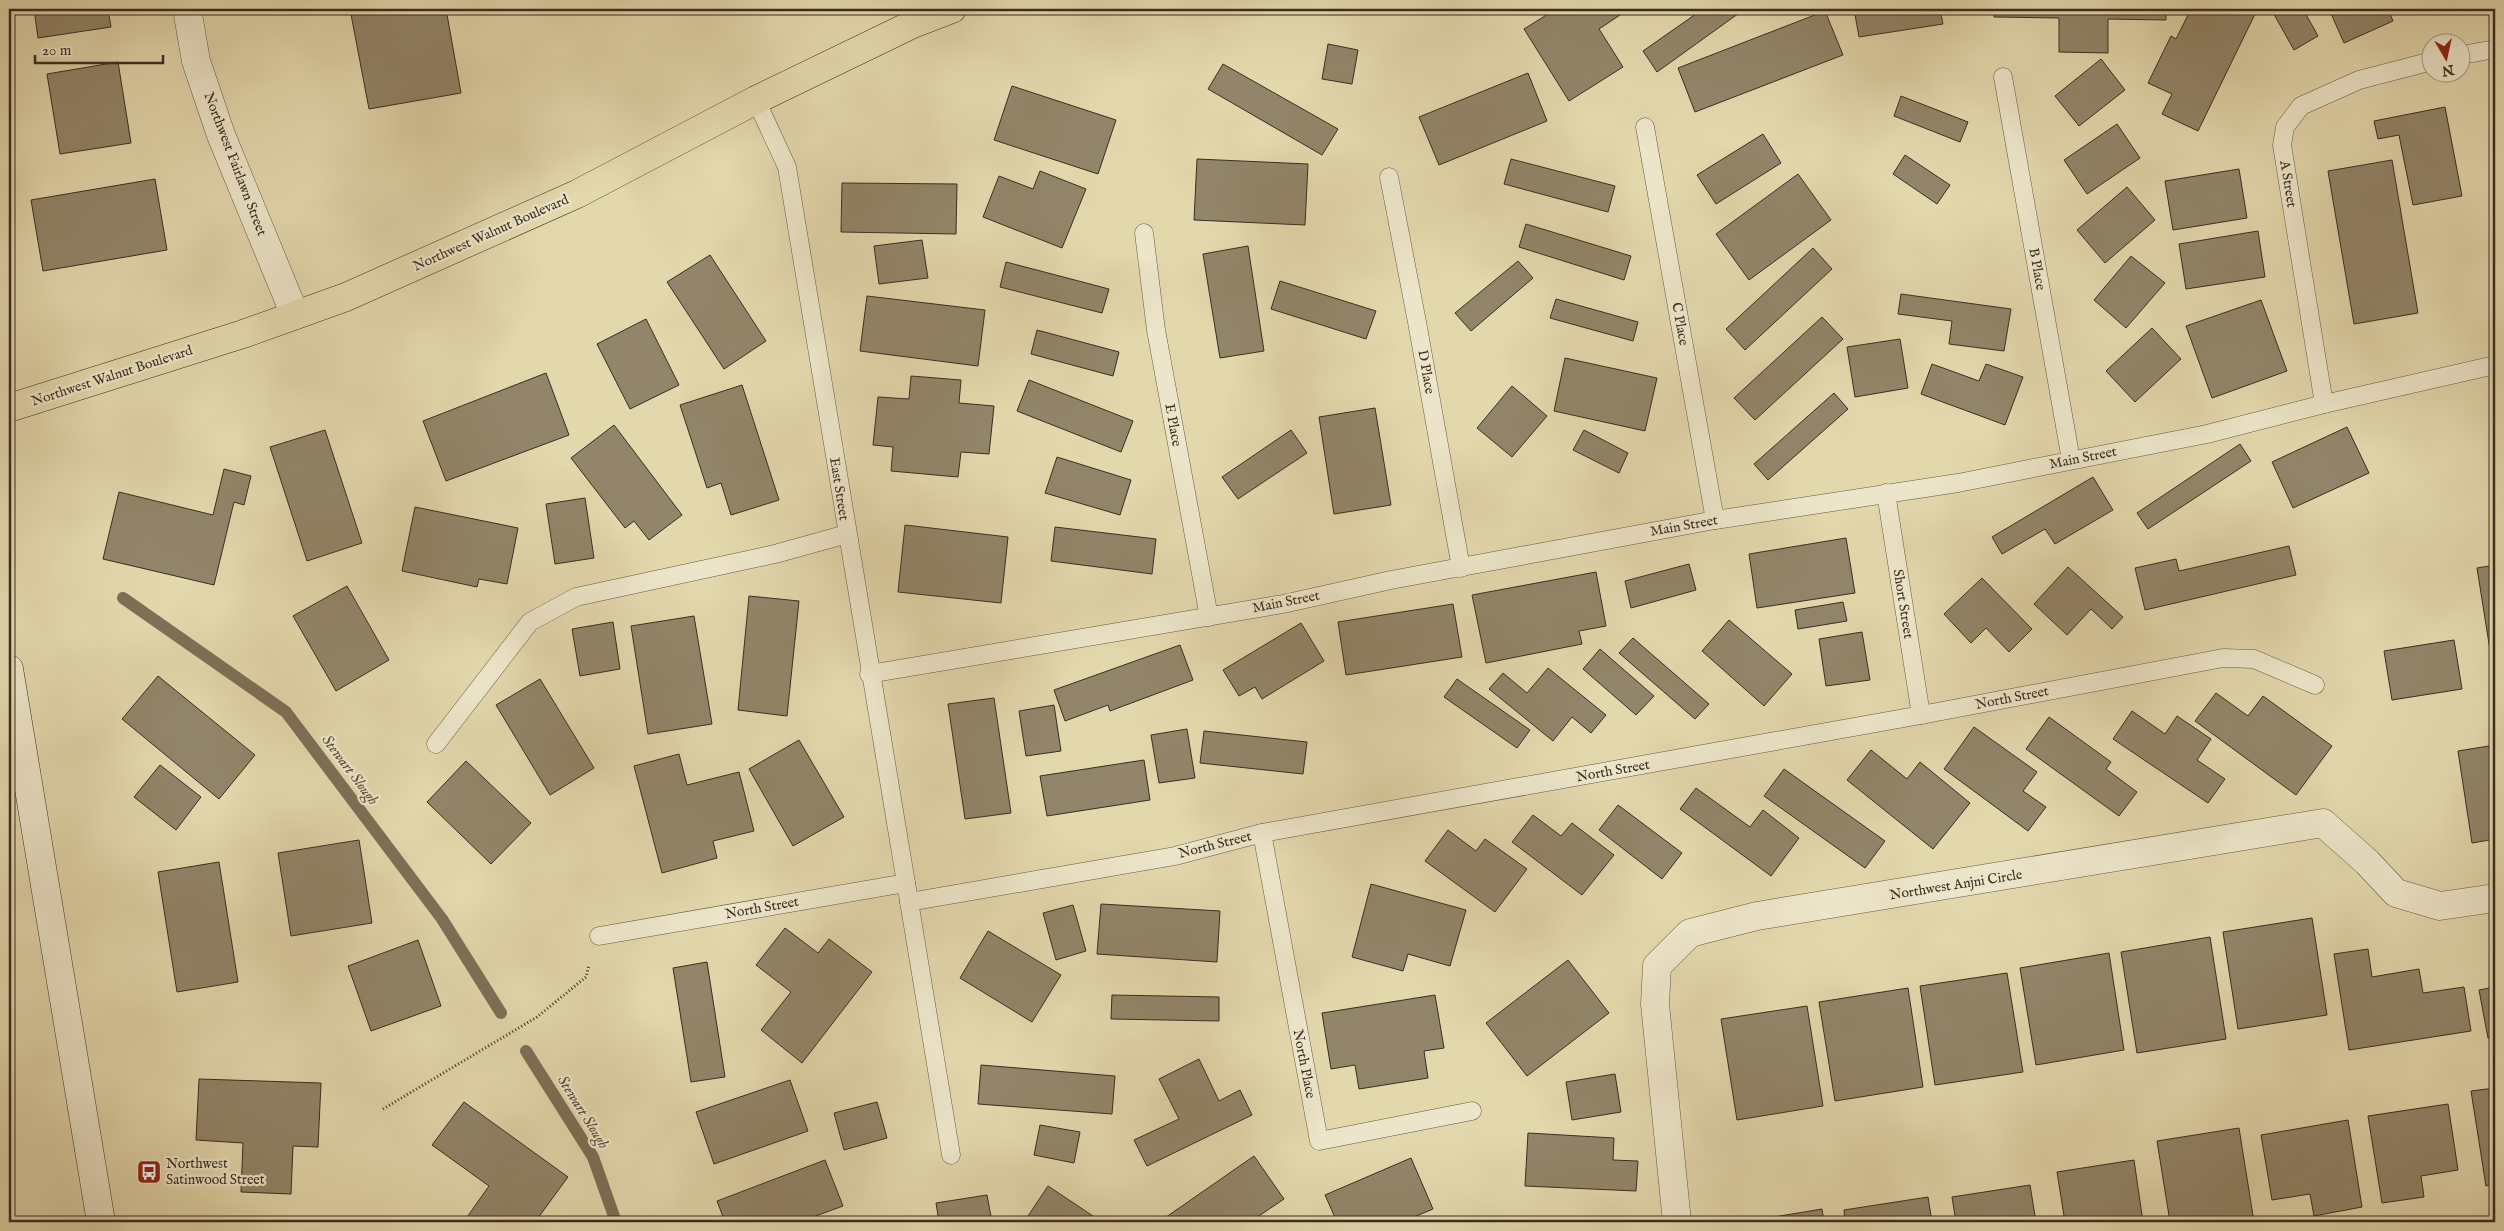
<svg xmlns="http://www.w3.org/2000/svg" width="2504" height="1231" font-family="'IM FELL English',serif">
	<style>
		.lines { fill: none; stroke-linecap: round; stroke-linejoin: round }
		.stream { stroke: #7d7057; stroke-width: 12 }
		.building { fill: #928569; stroke: #3a2d20 }
		.lane-casing { stroke: #645843; stroke-width: 19 }
		.street-casing { stroke: #645843; stroke-width: 29 }
		.secondary-casing { stroke: #3a2d20; stroke-width: 29 }
		.primary-casing { stroke: #3a2d20; stroke-width: 29 }
		.path { stroke: #3a2d20; stroke-width: 3; stroke-dasharray: 1 2.5; stroke-linecap: butt }
		.lane { stroke: #ede5c9; stroke-width: 18 }
		.street { stroke: #ede5c9; stroke-width: 28 }
		.secondary { stroke: #ede5c9; stroke-width: 28 }
		.primary { stroke: #e3d7ac; stroke-width: 28 }
		.labels { text-anchor: middle; dominant-baseline: central; stroke-width: 4.5; stroke-linejoin: round; paint-order: stroke }
		.street-label { font-size: 14px; fill: #3a2d20; stroke: #ede5c9 }
		.poi-label { font-size: 14px; fill: #3a2d20; stroke: #ede5c9; text-anchor: start }
		.water-label { font-size: 15px; font-style: italic; fill: #564937; stroke: #ede5c9 }
	</style>
	<rect width="100%" height="100%" fill="#e3d7ac"/>
	<filter id="stains"><feTurbulence type="fractalNoise" baseFrequency=".004" numOctaves="4"/><feColorMatrix values="0 0 0 0 .2 0 0 0 0 .09 0 0 0 0 .02 0 0 0 .5 -.17"/></filter>
	<radialGradient id="worn" r=".72"><stop offset=".6" stop-color="#630" stop-opacity="0"/><stop offset="1" stop-color="#630" stop-opacity=".3"/></radialGradient>
	<g class="lines">
		<g class="stream">
			<polyline points="123,598 286,712 442,919 501,1013"/>
			<polyline points="526,1051 593,1157 616,1222"/>
		</g>
	</g>
	<g class="building">
		<polygon points="34,9 108,9 111,27 38,38"/>
		<polygon points="350,9 446,9 461,93 369,109"/>
		<polygon points="1556,9 1629,9 1599,29 1623,67 1569,101 1524,29"/>
		<polygon points="1703,9 1740,9 1742,11 1657,72 1643,51"/>
		<polygon points="1854,9 1940,9 1943,24 1859,37"/>
		<polygon points="1994,9 2166,9 2166,20 2108,19 2108,53 2059,52 2059,18 1994,17"/>
		<polygon points="2191,9 2257,10 2198,131 2162,114 2172,94 2148,83 2171,36 2176,39"/>
		<polygon points="2271,9 2303,9 2318,36 2294,50"/>
		<polygon points="2329,9 2388,9 2393,21 2344,43"/>
		<polygon points="1825,11 1843,55 1695,112 1678,68"/>
		<polygon points="1328,44 1358,50 1352,84 1322,79"/>
		<polygon points="2101,59 2125,90 2079,126 2055,96"/>
		<polygon points="118,62 131,143 60,154 47,74"/>
		<polygon points="1223,64 1338,129 1322,155 1208,89"/>
		<polygon points="1528,73 1547,121 1439,165 1419,117"/>
		<polygon points="1012,86 1116,120 1098,174 994,140"/>
		<polygon points="1901,96 1968,122 1960,142 1894,116"/>
		<polygon points="2445,107 2462,196 2413,205 2399,135 2378,139 2374,121"/>
		<polygon points="2117,124 2140,158 2087,194 2064,160"/>
		<polygon points="1763,134 1781,163 1716,204 1697,175"/>
		<polygon points="1905,155 1950,185 1937,204 1893,174"/>
		<polygon points="1197,159 1308,164 1305,225 1194,220"/>
		<polygon points="1511,159 1615,186 1608,212 1504,184"/>
		<polygon points="2392,160 2418,313 2354,324 2328,171"/>
		<polygon points="2239,169 2247,218 2173,230 2165,181"/>
		<polygon points="1040,171 1086,189 1062,248 983,217 999,176 1033,189"/>
		<polygon points="1798,174 1831,220 1749,280 1716,234"/>
		<polygon points="155,179 167,250 43,271 31,200"/>
		<polygon points="842,183 957,184 956,234 841,232"/>
		<polygon points="2127,187 2155,220 2105,263 2077,230"/>
		<polygon points="1526,224 1631,256 1624,280 1519,247"/>
		<polygon points="2258,231 2265,277 2186,289 2179,244"/>
		<polygon points="922,240 928,278 879,284 874,246"/>
		<polygon points="1248,246 1264,351 1220,358 1203,254"/>
		<polygon points="1813,248 1832,269 1745,350 1726,329"/>
		<polygon points="710,255 766,341 724,369 667,282"/>
		<polygon points="2131,256 2165,283 2126,328 2094,300"/>
		<polygon points="1518,261 1533,278 1471,331 1455,313"/>
		<polygon points="1006,262 1109,289 1102,313 1000,287"/>
		<polygon points="1280,281 1376,311 1366,339 1271,309"/>
		<polygon points="1901,294 2011,309 2004,351 1949,344 1952,321 1898,314"/>
		<polygon points="867,296 985,310 978,366 860,351"/>
		<polygon points="1556,299 1638,322 1633,341 1550,318"/>
		<polygon points="2261,300 2287,371 2212,398 2186,326"/>
		<polygon points="1822,317 1843,339 1755,420 1734,398"/>
		<polygon points="646,319 679,385 630,409 597,344"/>
		<polygon points="2152,328 2181,359 2135,402 2106,371"/>
		<polygon points="1037,330 1119,352 1113,376 1031,354"/>
		<polygon points="1900,339 1908,388 1855,397 1847,347"/>
		<polygon points="1565,358 1657,378 1645,431 1554,411"/>
		<polygon points="1932,364 1979,381 1986,364 2023,377 2005,425 1921,394"/>
		<polygon points="546,373 569,435 446,481 423,421"/>
		<polygon points="911,376 961,380 959,403 994,406 989,454 961,452 958,477 891,471 893,447 873,445 878,397 909,399"/>
		<polygon points="1029,380 1133,421 1121,452 1017,411"/>
		<polygon points="742,385 779,500 731,515 721,483 707,488 680,405"/>
		<polygon points="1512,386 1547,416 1512,457 1477,428"/>
		<polygon points="1834,393 1848,409 1768,480 1754,464"/>
		<polygon points="1375,408 1391,505 1334,514 1319,417"/>
		<polygon points="614,425 682,515 649,540 634,521 625,528 571,458"/>
		<polygon points="2347,427 2369,473 2293,508 2272,462"/>
		<polygon points="325,430 362,543 307,561 270,447"/>
		<polygon points="1291,430 1307,453 1238,499 1222,477"/>
		<polygon points="1584,430 1628,453 1619,473 1573,450"/>
		<polygon points="2240,444 2251,461 2148,529 2137,513"/>
		<polygon points="1057,457 1131,480 1120,515 1045,493"/>
		<polygon points="224,469 251,476 244,505 234,502 214,585 103,559 119,492 213,515"/>
		<polygon points="2093,477 2113,510 2055,544 2045,529 2002,554 1992,537"/>
		<polygon points="585,498 594,558 555,564 546,504"/>
		<polygon points="415,507 518,528 507,584 479,579 477,587 402,571"/>
		<polygon points="905,525 1008,537 1001,603 898,592"/>
		<polygon points="1055,527 1156,539 1152,574 1051,561"/>
		<polygon points="1846,538 1855,593 1757,608 1749,554"/>
		<polygon points="2289,546 2296,575 2145,610 2135,568 2176,559 2179,571"/>
		<polygon points="1689,564 1696,590 1631,608 1625,581"/>
		<polygon points="2495,565 2495,675 2494,675 2477,568"/>
		<polygon points="2068,567 2123,617 2112,629 2091,609 2067,635 2034,604"/>
		<polygon points="1596,572 1606,626 1579,631 1582,644 1486,663 1472,595"/>
		<polygon points="1982,578 2032,629 2009,652 1986,628 1971,643 1944,614"/>
		<polygon points="347,586 389,660 336,691 293,616"/>
		<polygon points="749,596 799,601 787,716 738,710"/>
		<polygon points="1843,602 1847,621 1798,629 1795,610"/>
		<polygon points="1453,604 1462,657 1346,675 1338,622"/>
		<polygon points="694,616 712,724 648,734 631,626"/>
		<polygon points="1729,620 1792,674 1764,706 1702,651"/>
		<polygon points="613,622 620,669 580,676 572,629"/>
		<polygon points="1301,623 1324,661 1262,699 1255,687 1239,696 1223,670"/>
		<polygon points="1862,632 1870,680 1826,686 1819,639"/>
		<polygon points="1633,638 1709,704 1695,719 1619,653"/>
		<polygon points="2454,640 2462,689 2392,700 2384,651"/>
		<polygon points="1180,645 1193,680 1110,711 1108,705 1065,721 1054,690"/>
		<polygon points="1600,649 1654,696 1636,715 1583,669"/>
		<polygon points="1548,668 1606,715 1591,733 1572,717 1553,741 1489,689 1503,673 1527,693"/>
		<polygon points="158,676 255,755 219,799 122,719"/>
		<polygon points="540,679 594,768 550,795 496,705"/>
		<polygon points="1457,679 1530,730 1517,748 1444,697"/>
		<polygon points="2216,693 2248,716 2263,696 2332,746 2296,795 2195,721"/>
		<polygon points="994,698 1011,813 965,819 948,704"/>
		<polygon points="1054,705 1061,751 1026,756 1019,711"/>
		<polygon points="2132,711 2165,734 2177,716 2211,739 2197,760 2225,779 2208,803 2113,739"/>
		<polygon points="2049,717 2111,762 2106,769 2137,792 2119,816 2026,749"/>
		<polygon points="1974,727 2037,772 2023,791 2046,807 2028,831 1944,769"/>
		<polygon points="1187,729 1195,778 1159,783 1151,735"/>
		<polygon points="1204,731 1307,742 1303,774 1200,763"/>
		<polygon points="799,740 844,817 793,846 749,769"/>
		<polygon points="2495,745 2495,839 2472,843 2458,751"/>
		<polygon points="1871,750 1907,779 1920,762 1970,803 1933,849 1847,780"/>
		<polygon points="679,754 687,785 739,772 754,831 713,841 717,858 662,873 634,766"/>
		<polygon points="1144,760 1150,800 1047,816 1040,776"/>
		<polygon points="466,761 531,823 491,864 427,802"/>
		<polygon points="160,765 201,797 176,830 134,797"/>
		<polygon points="1784,769 1885,841 1865,868 1764,796"/>
		<polygon points="1696,788 1750,827 1763,810 1799,838 1771,876 1680,809"/>
		<polygon points="1618,805 1682,853 1662,879 1599,830"/>
		<polygon points="1533,815 1561,836 1572,823 1614,855 1582,895 1512,842"/>
		<polygon points="1448,830 1476,851 1485,839 1527,869 1495,912 1425,861"/>
		<polygon points="359,840 372,923 291,936 278,853"/>
		<polygon points="219,862 238,982 177,992 158,872"/>
		<polygon points="1371,884 1466,910 1450,966 1408,954 1403,971 1352,957"/>
		<polygon points="1101,904 1220,911 1217,962 1097,954"/>
		<polygon points="1073,905 1086,951 1056,960 1043,913"/>
		<polygon points="2312,918 2327,1015 2238,1029 2223,932"/>
		<polygon points="785,928 818,953 829,939 872,972 802,1063 761,1030 791,992 756,965"/>
		<polygon points="988,931 1061,975 1032,1022 960,978"/>
		<polygon points="2210,937 2226,1039 2137,1053 2121,952"/>
		<polygon points="418,940 441,1006 371,1031 348,966"/>
		<polygon points="2368,949 2372,977 2419,969 2423,993 2464,987 2471,1031 2349,1050 2334,954"/>
		<polygon points="2109,953 2124,1050 2036,1065 2020,968"/>
		<polygon points="1568,960 1609,1013 1527,1076 1486,1023"/>
		<polygon points="707,962 725,1077 691,1082 673,968"/>
		<polygon points="2007,973 2023,1072 1935,1085 1920,986"/>
		<polygon points="2495,987 2495,1037 2488,1038 2479,990"/>
		<polygon points="1908,988 1923,1087 1835,1101 1819,1002"/>
		<polygon points="1112,995 1219,997 1219,1021 1111,1019"/>
		<polygon points="1435,995 1444,1048 1424,1051 1428,1078 1359,1089 1355,1065 1331,1069 1322,1013"/>
		<polygon points="1807,1006 1823,1106 1737,1120 1721,1019"/>
		<polygon points="1199,1059 1219,1101 1240,1090 1252,1115 1147,1166 1134,1140 1179,1119 1159,1079"/>
		<polygon points="981,1065 1115,1076 1112,1114 978,1104"/>
		<polygon points="1615,1074 1621,1112 1572,1120 1566,1082"/>
		<polygon points="199,1079 321,1083 318,1147 293,1146 291,1194 241,1192 243,1143 196,1140"/>
		<polygon points="790,1080 808,1131 714,1164 696,1112"/>
		<polygon points="2495,1088 2495,1184 2486,1186 2471,1091"/>
		<polygon points="464,1102 568,1177 535,1222 467,1222 465,1220 489,1186 432,1145"/>
		<polygon points="877,1102 887,1138 844,1150 834,1113"/>
		<polygon points="2448,1104 2458,1170 2421,1176 2424,1197 2382,1203 2368,1116"/>
		<polygon points="2348,1120 2362,1207 2314,1216 2310,1194 2272,1200 2261,1135"/>
		<polygon points="1040,1125 1080,1132 1074,1163 1034,1155"/>
		<polygon points="2239,1128 2254,1222 2170,1222 2157,1141"/>
		<polygon points="1528,1133 1614,1138 1613,1160 1638,1161 1636,1191 1525,1186"/>
		<polygon points="1254,1156 1284,1199 1250,1222 1159,1222"/>
		<polygon points="1411,1158 1433,1209 1402,1222 1337,1222 1325,1195"/>
		<polygon points="825,1160 843,1206 799,1222 725,1222 717,1201"/>
		<polygon points="2134,1160 2143,1222 2065,1222 2057,1172"/>
		<polygon points="2030,1185 2036,1222 1956,1222 1952,1197"/>
		<polygon points="1048,1186 1102,1222 1024,1222"/>
		<polygon points="987,1195 992,1222 939,1222 936,1203"/>
		<polygon points="1928,1197 1932,1222 1845,1222 1844,1210"/>
		<polygon points="1822,1209 1824,1222 1744,1222"/>
		<polygon points="337,1217 338,1222 309,1222"/>
	</g>
	<g class="lines">
		<defs>
			<g id="lane">
				<polyline points="2462,55 2495,49"/>
				<polyline points="2003,77 2071,460"/>
				<polyline points="756,100 787,167 906,883"/>
				<polyline points="1645,127 1715,520"/>
				<polyline points="1389,177 1417,322 1461,568"/>
				<polyline points="1144,233 1156,330 1209,617"/>
				<polyline points="2324,404 2282,145 2285,127 2301,106 2359,80 2432,61"/>
				<polyline points="1886,493 1921,715"/>
				<polyline points="869,674 1283,604 1391,580 1715,520 1958,483 2207,434 2324,404 2495,365"/>
				<polyline points="436,744 530,622 576,597 775,554 847,534"/>
				<polyline points="1262,833 1319,1141 1472,1111"/>
				<polyline points="909,902 1175,856 1262,833 1921,715 2223,658 2254,659 2315,685"/>
				<polyline points="599,936 906,883 951,1155"/>
			</g>
			<g id="street">
				<polyline points="187,9 196,61 221,135 295,315"/>
				<polyline points="1677,1222 1655,1004 1657,966 1690,933 1757,916 2323,823 2367,862 2396,893 2440,906 2495,898"/>
			</g>
			<polyline id="secondary" points="9,669 101,1222"/>
			<polyline id="primary" points="9,408 243,334 346,297 577,194 756,100 913,24 952,9"/>
		</defs>
		<use href="#lane" class="lane-casing"/>
		<use href="#street" class="street-casing"/>
		<use href="#secondary" class="secondary-casing"/>
		<use href="#primary" class="primary-casing"/>
		<polyline class="path" points="383,1109 537,1017 586,977 589,965"/>
		<use href="#lane" class="lane"/>
		<use href="#street" class="street"/>
		<use href="#secondary" class="secondary"/>
		<use href="#primary" class="primary"/>
	</g>
	<defs>
		<symbol id="bus-square" viewBox="-11 -11 22 22"><rect x="-9" y="-9" width="18" height="18" rx="4" fill="#8f2418" stroke="#ede5c9"/><path d="M-5-6H5V4H4V6H2V4H-2V6H-4V4H-5ZM-3.5-4V0h7V-4ZM-3.5 1.2v1.5H-2V1.2ZM2 1.2v1.5H3.5V1.2Z" fill="#fff"/></symbol>
	</defs>
	<g fill-rule="evenodd">
		<use href="#bus-square" x="135" y="1158" width="28" height="28"/>
	</g>
	<g class="labels">
		<g class="street-label">
			<text transform="translate(235 164) rotate(69)">Northwest Fairlawn Street</text>
			<text transform="translate(2288 184) rotate(81)">A Street</text>
			<text transform="translate(491 233) rotate(-24)">Northwest Walnut Boulevard</text>
			<text transform="translate(2037 269) rotate(80)">B Place</text>
			<text transform="translate(1680 324) rotate(80)">C Place</text>
			<text transform="translate(1426 372) rotate(80)">D Place</text>
			<text transform="translate(112 376) rotate(-18)">Northwest Walnut Boulevard</text>
			<text transform="translate(1173 425) rotate(80)">E Place</text>
			<text transform="translate(2083 458) rotate(-11)">Main Street</text>
			<text transform="translate(839 489) rotate(81)">East Street</text>
			<text transform="translate(1684 526) rotate(-10)">Main Street</text>
			<text transform="translate(1286 602) rotate(-11)">Main Street</text>
			<text transform="translate(1903 604) rotate(81)">Short Street</text>
			<text transform="translate(2012 698) rotate(-11)">North Street</text>
			<text transform="translate(1613 771) rotate(-10)">North Street</text>
			<text transform="translate(1215 845) rotate(-14)">North Street</text>
			<text transform="translate(1956 885) rotate(-9)">Northwest Anjni Circle</text>
			<text transform="translate(762 908) rotate(-10)">North Street</text>
			<text transform="translate(1304 1064) rotate(79)">North Place</text>
		</g>
		<g class="poi-label">
			<text x="166" y="1164">Northwest<tspan x="166" dy="16">Satinwood Street</tspan></text>
		</g>
		<g class="water-label">
			<text transform="translate(350 770) rotate(53)">Stewart Slough</text>
			<text transform="translate(583 1112) rotate(58)">Stewart Slough</text>
		</g>
	</g>
	<rect width="2504" height="1231" fill="none" stroke="#e3d7ac" stroke-width="30"/>
	<rect x="10" y="10" width="2484" height="1211" fill="none" stroke="#3a2d20" stroke-width="2.5"/>
	<rect x="15" y="15" width="2474" height="1201" fill="none" stroke="#3a2d20"/>
	<g transform="translate(2446 58) rotate(171)"><circle r="24" fill="#ede5c9" stroke="#a59b85"/>
	<path d="M0-4L9 19L0 12L-9 19Z" fill="#8f2418"/>
	<text y="-8" font-size="14" font-weight="bold" text-anchor="middle" fill="#3a2d20">N</text>
	</g>
	<path d="M35 55v8h128v-8" fill="none" stroke="#3a2d20" stroke-width="2.5"/>
	<text x="42" y="55" font-size="15" fill="#3a2d20" stroke="#ede5c9" stroke-width="4" paint-order="stroke">20 m</text>
	<rect width="100%" height="100%" filter="url(#stains)"/>
	<rect width="100%" height="100%" fill="url(#worn)"/>
</svg>
